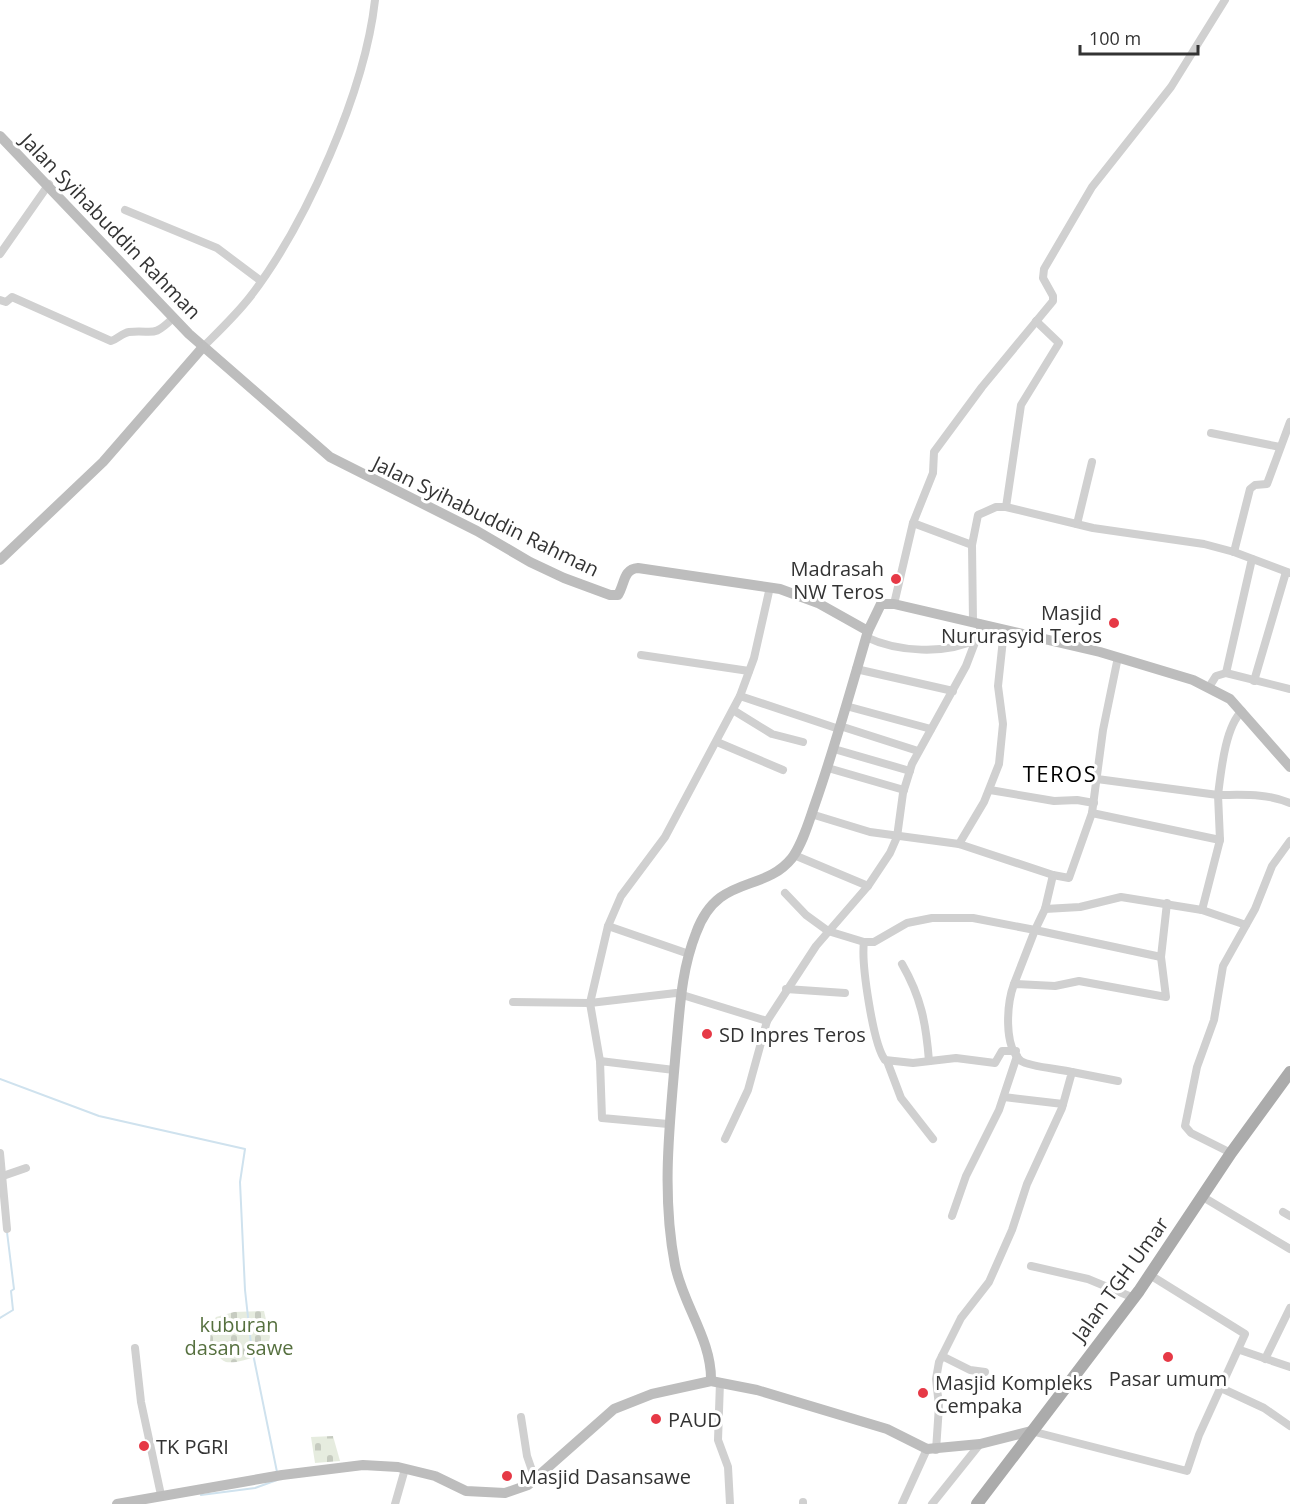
<svg xmlns="http://www.w3.org/2000/svg" width="1290" height="1504" font-family="'Open Sans',sans-serif">
	<style>
		.cemetery { fill: url(#cemetery-stones) }
		.lines { fill: none; stroke-linecap: round; stroke-linejoin: round }
		.stream { stroke: #cfe2ee; stroke-width: 2 }
		.street { stroke: #d0d0d0; stroke-width: 8 }
		.secondary { stroke: #bdbdbd; stroke-width: 10 }
		.primary { stroke: #ababab; stroke-width: 12 }
		.poi-dot { fill: #e63946; stroke: #fff; stroke-width: 2 }
		.labels { text-anchor: middle; dominant-baseline: central; stroke-width: 6; stroke-linejoin: round; paint-order: stroke }
		.street-label { font-size: 20px; fill: #333; stroke: #fff }
		.poi-label { font-size: 20px; fill: #333; stroke: #fff; text-anchor: start }
		.park-label { font-size: 20px; fill: #56703f; stroke: #fff }
		.quarter-label { font-size: 22px; letter-spacing: 1.5px; fill: #000; stroke: #fff }
	</style>
	<defs>
		<pattern id="cemetery-stones" width="16" height="16" patternUnits="userSpaceOnUse" patternTransform="scale(1.5)"><rect width="16" height="16" fill="#e6ecdf"/><path d="M2 7V4a2 2 0 0 1 4 0v3zM10 15v-3a2 2 0 0 1 4 0v3z" fill="#c6cbc0"/></pattern>
	</defs>
	<rect width="100%" height="100%" fill="#fff"/>
	<g class="cemetery">
		<path d="M264,1311L270,1337L269,1341L262,1342L264,1351C258,1357 236,1364 226,1362C219,1360 214,1349 210,1343L211,1325L216,1317L234,1312Z"/>
		<polygon points="333,1436 340,1461 315,1463 311,1437"/>
	</g>
	<g class="lines">
		<g class="stream">
			<polyline points="0,1079 99,1116 245,1149 240,1182 245,1290 251,1344 277,1472"/>
			<polyline points="0,1318 13,1310 11,1291 14,1289 7,1232"/>
			<polyline points="201,1495 255,1488 277,1480"/>
		</g>
		<g class="street">
			<polyline points="125,210 217,248 261,281"/>
			<polyline points="0,254 49,184"/>
			<path d="M0,300L6,302L12,297L111,341C118,339 122,333 129,332C153,329 152,339 173,318"/>
			<path d="M203,347C219,331 236,315 250,297C306,224 365,91 375,0"/>
			<polyline points="1211,433 1280,447"/>
			<polyline points="1006,507 1021,405 1059,343 1036,321"/>
			<polyline points="913,523 972,545 978,515 996,507 1006,507 1093,528 1204,544 1234,552 1290,573"/>
			<polyline points="1077,524 1092,462"/>
			<polyline points="972,545 973,622"/>
			<polyline points="1234,552 1250,489 1255,485 1267,484 1290,422"/>
			<polyline points="894,604 913,523 933,473 934,452 982,387 1053,301 1053,296 1043,278 1044,269 1092,187 1171,87 1225,0"/>
			<path d="M866,637C897,652 946,655 977,639"/>
			<polyline points="641,655 749,671"/>
			<polyline points="856,669 953,691"/>
			<polyline points="1226,673 1252,559"/>
			<polyline points="1254,681 1286,572"/>
			<polyline points="1209,687 1216,676 1226,673 1290,689"/>
			<polyline points="740,696 839,729"/>
			<polyline points="846,706 931,729"/>
			<polyline points="733,710 772,734 803,742"/>
			<polyline points="840,726 918,751"/>
			<polyline points="717,742 783,770"/>
			<polyline points="834,749 910,771"/>
			<polyline points="828,768 904,790"/>
			<path d="M1097,779L1218,795C1221,772 1225,727 1242,711"/>
			<polyline points="990,790 1054,801 1077,800 1094,803"/>
			<polyline points="1092,813 1220,840"/>
			<polyline points="811,814 870,832 959,844 1053,875"/>
			<polyline points="959,844 984,802 999,764 1003,724 998,686 1004,630"/>
			<polyline points="794,855 868,886"/>
			<polyline points="785,893 806,915 828,931 864,942 874,942 907,923 932,918 973,918 1035,930 1045,909 1053,875 1069,878 1092,813 1103,730 1118,657"/>
			<polyline points="1045,909 1080,907 1121,897 1202,910 1246,925"/>
			<path d="M1202,910L1220,840L1218,795C1244,795 1266,793 1290,803"/>
			<polyline points="608,926 689,954"/>
			<path d="M864,942C861,963 873,1044 885,1060L913,1063L956,1058L995,1063L1002,1051H1016"/>
			<path d="M902,964C921,997 926,1023 929,1061"/>
			<polyline points="1014,984 1035,930 1161,957"/>
			<polyline points="786,989 845,993"/>
			<polyline points="513,1002 590,1003 676,993 767,1021 816,946 868,886 890,853 897,837 903,793 912,764 966,666 982,624"/>
			<polyline points="600,1061 590,1003 608,926 621,896 665,837 740,696 754,658 770,587"/>
			<polyline points="887,1061 901,1098 933,1139"/>
			<polyline points="1072,1072 1118,1081"/>
			<polyline points="1004,1097 1063,1104"/>
			<polyline points="668,1124 602,1118 600,1061 674,1070"/>
			<polyline points="725,1139 748,1090 767,1021"/>
			<polyline points="0,1153 7,1229"/>
			<polyline points="1231,1153 1191,1133 1185,1126 1197,1067 1214,1020 1223,966 1255,909 1272,866 1290,841"/>
			<polyline points="0,1177 26,1168"/>
			<polyline points="1203,1197 1290,1249"/>
			<polyline points="1283,1212 1290,1216"/>
			<polyline points="952,1216 966,1176 999,1110 1017,1056"/>
			<polyline points="1031,1266 1088,1279 1134,1298"/>
			<polyline points="135,1348 141,1402 161,1495"/>
			<polyline points="1240,1350 1290,1367"/>
			<polyline points="942,1356 970,1370 985,1372"/>
			<polyline points="1265,1359 1290,1308"/>
			<polyline points="720,1382 718,1440 728,1467 730,1504"/>
			<polyline points="1221,1388 1264,1408 1290,1426"/>
			<polyline points="521,1417 527,1456 535,1479"/>
			<polyline points="1031,1431 1187,1471 1199,1435 1245,1334 1150,1275"/>
			<path d="M936,1450L939,1406L936,1379L939,1362L961,1318L989,1282L1012,1230L1027,1184L1062,1108L1072,1072C1061,1069 1030,1067 1021,1061C1003,1046 1007,1003 1014,984L1055,986L1079,981L1166,997L1161,957L1167,903"/>
			<polyline points="395,1504 405,1469"/>
			<polyline points="803,1504 803,1502"/>
			<polyline points="902,1504 927,1449"/>
			<polyline points="932,1504 980,1444"/>
		</g>
		<g class="secondary">
			<path d="M0,136L189,334L330,457L477,531L530,562L564,578L610,595H618C625,584 623,569 638,568L780,589L818,603L868,631L881,604H894L1100,652L1193,680L1230,699L1290,767"/>
			<polyline points="0,560 103,462 203,347"/>
			<path d="M711,1381C712,1340 683,1305 675,1265C661,1192 670,1122 676,1049C680,1008 681,971 696,933C718,873 763,894 792,858C803,843 809,821 815,804C835,747 851,689 868,631"/>
			<polyline points="117,1504 282,1475 363,1465 398,1467 435,1476 466,1491 505,1493 528,1485 614,1409 652,1394 711,1381 757,1390 887,1429 927,1449 980,1444 1031,1431"/>
		</g>
		<polyline class="primary" points="977,1504 1139,1291 1231,1153 1290,1072"/>
	</g>
	<g class="poi-dot">
		<circle cx="896" cy="579" r="6"/>
		<circle cx="1114" cy="623" r="6"/>
		<circle cx="707" cy="1034" r="6"/>
		<circle cx="1168" cy="1357" r="6"/>
		<circle cx="923" cy="1393" r="6"/>
		<circle cx="656" cy="1419" r="6"/>
		<circle cx="144" cy="1446" r="6"/>
		<circle cx="507" cy="1476" r="6"/>
	</g>
	<g class="labels">
		<g class="street-label">
			<text transform="translate(111 226) rotate(46)">Jalan Syihabuddin Rahman</text>
			<text transform="translate(486 516) rotate(26)">Jalan Syihabuddin Rahman</text>
			<text transform="translate(1120 1279) rotate(-54)">Jalan TGH Umar</text>
		</g>
		<g class="poi-label">
			<text x="884" y="568" text-anchor="end">Madrasah<tspan x="884" dy="23">NW Teros</tspan></text>
			<text x="1102" y="612" text-anchor="end">Masjid<tspan x="1102" dy="23">Nururasyid Teros</tspan></text>
			<text x="719" y="1034">SD Inpres Teros</text>
			<text x="1168" y="1378" text-anchor="middle">Pasar umum</text>
			<text x="935" y="1382">Masjid Kompleks<tspan x="935" dy="23">Cempaka</tspan></text>
			<text x="668" y="1419">PAUD</text>
			<text x="156" y="1446">TK PGRI</text>
			<text x="519" y="1476">Masjid Dasansawe</text>
		</g>
		<g class="park-label">
			<text x="239" y="1324">kuburan<tspan x="239" dy="23">dasan sawe</tspan></text>
		</g>
		<g class="quarter-label">
			<text x="1060" y="773">TEROS</text>
		</g>
	</g>
	<path d="M1080 45v9h118v-9" fill="none" stroke="#333333" stroke-width="3"/>
	<text x="1089" y="45" font-size="18" fill="#333333" stroke="#ffffff" stroke-width="4.5" paint-order="stroke">100 m</text>
</svg>
